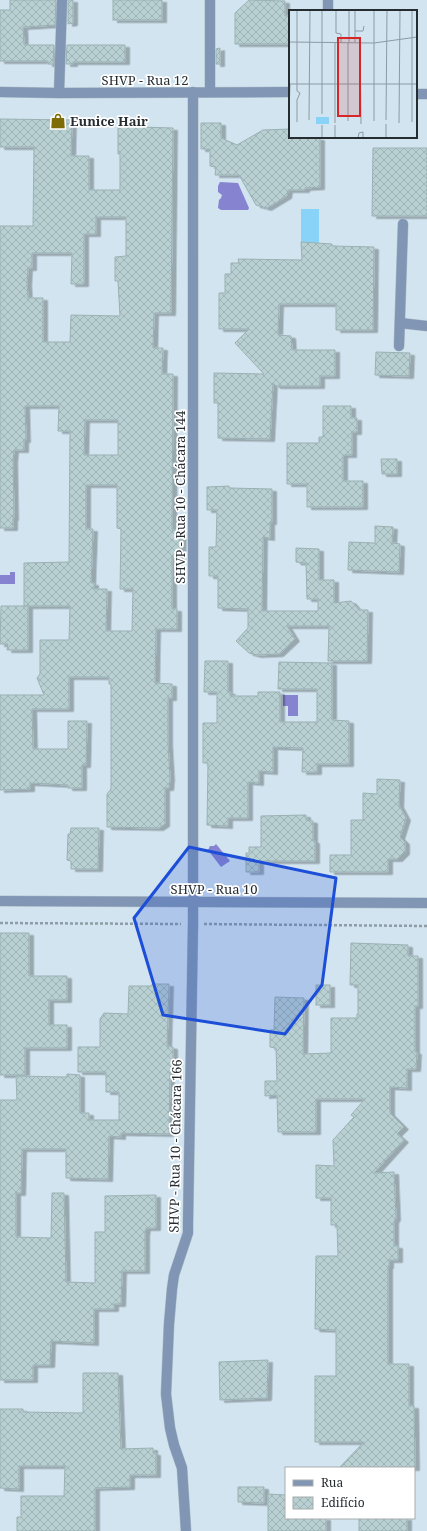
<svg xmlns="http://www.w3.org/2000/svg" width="427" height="1531" font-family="'Noto Serif',serif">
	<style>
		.pitch { fill: #89d3f9 }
		.water { fill: #8683d1 }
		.building { fill: url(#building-cross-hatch); stroke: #9ab1b3; fill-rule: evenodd; filter: url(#shadow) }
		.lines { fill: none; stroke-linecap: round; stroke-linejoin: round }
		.minor-casing { stroke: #afbfc9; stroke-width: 11 }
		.tertiary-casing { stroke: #afbfc9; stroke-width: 11 }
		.path { stroke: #8e9da5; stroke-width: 2.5; stroke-dasharray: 3 2; stroke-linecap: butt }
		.minor { stroke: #8196b5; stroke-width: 10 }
		.tertiary { stroke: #8196b5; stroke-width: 10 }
		.marked { fill: #1d4ed8; fill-opacity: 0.2; stroke: #1d4ed8; stroke-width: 3; stroke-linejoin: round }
		.labels { text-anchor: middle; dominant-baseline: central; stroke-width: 3.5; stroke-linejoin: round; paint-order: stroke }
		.street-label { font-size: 13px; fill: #252d31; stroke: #fff }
		.poi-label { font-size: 13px; font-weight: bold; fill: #252d31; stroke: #fff; text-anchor: start }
		.inset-road { fill: none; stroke: #8c9ba3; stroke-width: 1 }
		.view { fill: #d62828; fill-opacity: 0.15; stroke: #d62828; stroke-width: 2 }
		.inset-edge { fill: none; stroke: #252d31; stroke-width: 2 }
	</style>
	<defs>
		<pattern id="building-cross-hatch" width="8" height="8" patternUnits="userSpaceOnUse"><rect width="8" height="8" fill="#b8d0d2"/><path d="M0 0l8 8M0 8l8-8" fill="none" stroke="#9eb3b5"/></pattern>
		<filter id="shadow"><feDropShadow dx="4.5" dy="2.5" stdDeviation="0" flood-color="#0004"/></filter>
	</defs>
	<rect width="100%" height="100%" fill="#d1e4ef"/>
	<rect class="pitch" x="301" y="209" width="18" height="34"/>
	<g class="water">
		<polygon points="220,182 238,183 249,208 248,210 221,210 218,208 219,200 221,198 222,195 218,192 218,186"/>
		<polygon points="10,572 15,572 15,584 0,584 0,575 10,575"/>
		<polygon points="283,695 298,695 298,716 288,716 288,706 283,706"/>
		<polygon points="216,844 230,861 221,867 208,850 210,846 214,846"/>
	</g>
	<g class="building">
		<polygon points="10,0 56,0 55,25 23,27 24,45 54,45 53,64 48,64 48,61 0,61 0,10 10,10"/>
		<polygon points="68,0 73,0 73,23 68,24"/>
		<rect x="113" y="0" width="49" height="20"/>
		<polygon points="249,0 285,1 285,16 290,16 290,44 235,44 235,13"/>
		<polygon points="67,45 125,45 125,62 73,62 73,64 66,64"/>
		<polygon points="220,48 220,64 216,64 216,49"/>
		<path d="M0,119L72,120L71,156H89V190H120V154H118V123H141V127L173,128L171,313H154L153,348H163L162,374H173L172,530L182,531L181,557H172V609H177V629H156L155,683L172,684V698H168V744L170,778L169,788H165V824L159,828L107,827V794L111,789V684H109V677H69V709H32L33,749H68V721H87L86,765H82V788H68V785L30,783V789L0,790V695H44L37,678L40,674V640H69L70,606H24V563L69,562L70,431H58L59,406H25L26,440H24V450H14L13,460L14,518H13V528H0V226H33L34,147H0ZM96,217H126V256L115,257V281H118L120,316L71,315L70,342H43V298H28L27,283L28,268H32V253H72L71,284H84V234H96ZM85,420H118V455H84ZM86,485H117V528L121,529L120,589H133L132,631H106L107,589H94V583H91L93,529H86Z"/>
		<polygon points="201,123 221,123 221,138 237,145 263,130 290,129 290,137 320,138 320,187 305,188 305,190 288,190 287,196 267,208 256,205 239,175 215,175 216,167 210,166 210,149 201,149"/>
		<polygon points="373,148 427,148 427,216 372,216"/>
		<polygon points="301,242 332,244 332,246 374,247 373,330 336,330 336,304 279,304 278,335 291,336 292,350 335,350 335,376 320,376 320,386 276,386 273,383 270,439 218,438 218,403 214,403 214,373 264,374 235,343 249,329 219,329 219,293 225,293 225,274 231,274 231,263 239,263 238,259 302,260"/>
		<polygon points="376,352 410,353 409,376 375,375"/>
		<polygon points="323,406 351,406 351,418 357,418 357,432 352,432 352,455 343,455 343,481 363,481 363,507 307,507 307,484 287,484 287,443 319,443 319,437 323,437"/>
		<polygon points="381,459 397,459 397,474 382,474"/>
		<polygon points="229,486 229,488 272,489 272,522 270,522 270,538 263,537 262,611 318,611 318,599 307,599 306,563 296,562 296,548 319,549 319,580 334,580 334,603 351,601 359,610 368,610 367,661 328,661 329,626 287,626 295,639 279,654 257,655 249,653 236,641 248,628 248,609 218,608 218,576 209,576 209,547 216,547 217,510 207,510 207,487"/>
		<polygon points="375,526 393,527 392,543 400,544 399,572 348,570 349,542 375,543"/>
		<polygon points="1,606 28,606 28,650 7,650 8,644 0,644"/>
		<polygon points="205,661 228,661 228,692 231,692 230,696 258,696 258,692 280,692 280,722 317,722 317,689 278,689 279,662 332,663 332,720 349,721 349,764 317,764 317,772 302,772 303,748 273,747 273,772 259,771 259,783 248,782 248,818 228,818 228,826 207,825 208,763 203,763 203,723 217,723 217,692 204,692"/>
		<polygon points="377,779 400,780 399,805 406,818 400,837 405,842 405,852 398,859 388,859 388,872 330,872 330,855 351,855 351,820 363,820 363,793 377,794"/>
		<polygon points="306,815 306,820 313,821 313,841 315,841 315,861 259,861 259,872 246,872 246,853 249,853 249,847 261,847 261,816"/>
		<polygon points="71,828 99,828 98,869 71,869 71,861 67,860 68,834 70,834"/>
		<polygon points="0,933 29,933 29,976 67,976 67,1000 49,1000 49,1025 67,1025 67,1048 25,1048 25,1075 0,1075"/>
		<polygon points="351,943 408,945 408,956 418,956 418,1006 415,1006 415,1052 417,1052 416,1069 407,1069 407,1088 390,1087 390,1113 404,1127 397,1134 404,1140 374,1173 394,1172 396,1218 394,1221 394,1246 398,1246 398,1260 389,1260 389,1266 388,1266 388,1364 409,1364 409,1406 414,1406 415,1468 339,1468 364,1442 315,1442 315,1376 336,1376 336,1330 315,1329 316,1256 338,1256 337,1225 331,1225 331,1198 316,1198 316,1165 334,1166 333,1140 354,1117 351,1115 365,1099 316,1099 316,1132 278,1132 277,1095 265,1096 265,1081 277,1081 276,1048 270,1047 270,1030 274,1030 275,997 304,998 303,1054 331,1053 331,1018 357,1018 357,1014 358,1014 358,985 350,985"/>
		<polygon points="152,984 169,984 167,1046 173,1047 173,1072 170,1072 169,1134 121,1133 121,1137 109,1136 108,1179 66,1178 66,1149 22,1149 21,1193 16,1193 16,1237 51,1238 52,1193 64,1193 66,1282 95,1283 95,1232 105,1232 105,1196 156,1195 156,1228 146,1228 145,1233 145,1271 122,1271 121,1304 114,1304 114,1309 94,1309 94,1343 51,1341 50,1365 33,1365 33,1380 0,1380 0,1100 17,1100 16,1076 67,1077 67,1074 80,1075 80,1113 89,1113 89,1120 119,1120 119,1092 106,1092 106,1072 78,1072 78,1047 100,1047 100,1019 104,1013 128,1014 129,986 152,986"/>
		<rect x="316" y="985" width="14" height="20"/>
		<polygon points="268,1360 267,1398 220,1400 219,1362"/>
		<polygon points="83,1373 118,1373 121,1449 153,1448 153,1453 156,1453 156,1475 130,1475 130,1487 95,1488 95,1531 17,1531 17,1517 21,1517 21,1496 64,1496 65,1466 19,1466 19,1489 0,1488 0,1409 23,1409 23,1412 83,1413"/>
		<polygon points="238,1487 264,1487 264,1503 238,1502"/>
		<polygon points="268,1494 286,1495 286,1518 326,1518 326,1531 268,1531"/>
		<rect x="359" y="1518" width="48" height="13"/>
	</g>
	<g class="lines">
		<defs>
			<g id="minor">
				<polyline points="210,0 210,92"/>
				<polyline points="328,11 328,0"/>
				<polyline points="59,93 62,0"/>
				<polyline points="400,323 427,326"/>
				<polyline points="399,346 403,224"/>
				<polyline points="186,1531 182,1468 174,1445 170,1428 166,1394 169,1324 172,1289 174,1275 188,1233 188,1223 193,924 193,92"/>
			</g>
			<g id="tertiary">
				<polyline points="0,92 59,93 290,92"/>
				<polyline points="416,94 427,94"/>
				<polyline points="0,901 427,903"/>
			</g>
		</defs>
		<use href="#minor" class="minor-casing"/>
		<use href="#tertiary" class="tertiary-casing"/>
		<g class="path">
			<polyline points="0,923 181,924"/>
			<polyline points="204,924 427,926"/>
		</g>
		<use href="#minor" class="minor"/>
		<use href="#tertiary" class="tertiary"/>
	</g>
	<path class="marked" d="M189,847L336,878L322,985L285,1034L163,1015L134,918Z"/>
	<defs>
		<symbol id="shop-bare" viewBox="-9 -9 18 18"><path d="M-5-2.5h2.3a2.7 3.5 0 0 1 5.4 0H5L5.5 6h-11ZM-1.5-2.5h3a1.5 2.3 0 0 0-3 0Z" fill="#7e6d07" stroke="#fff" stroke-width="2.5" paint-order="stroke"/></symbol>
	</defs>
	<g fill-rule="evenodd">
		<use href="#shop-bare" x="47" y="110" width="22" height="22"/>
	</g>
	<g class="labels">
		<g class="street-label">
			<text x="145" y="80">SHVP - Rua 12</text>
			<text transform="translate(180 497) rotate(-90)">SHVP - Rua 10 - Chácara 144</text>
			<text x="214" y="889">SHVP - Rua 10</text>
			<text transform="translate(175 1146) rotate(-89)">SHVP - Rua 10 - Chácara 166</text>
		</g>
		<g class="poi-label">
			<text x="70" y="121">Eunice Hair</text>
		</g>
	</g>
	<g transform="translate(289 10)">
		<rect width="128" height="128" fill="#d1e4ef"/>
		<path d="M27,107H40V114H27Z" fill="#89d3f9"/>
		<path class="inset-road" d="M47,0V23L52,24V33M66,21H74L75,16M0,32L85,33L128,27M66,32V0M60,33V0M71,33L72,114M0,74H128M0,102L1,74M33,104V0M20,110L21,0M97,110L98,0M59,111V33M85,111V0M8,112V90L11,83L8,81V0M123,112V0M46,113V32M110,113L111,0M46,115V128M33,128V115M69,128L70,123L74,122V128M97,128V114"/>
		<path class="view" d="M49,28H71V106H49Z"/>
		<rect width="128" height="128" class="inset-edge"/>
	</g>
	<rect x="285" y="1467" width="130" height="52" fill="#ffffff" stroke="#a8abad"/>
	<rect x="293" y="1480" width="20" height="6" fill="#8196b5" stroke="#a8abad"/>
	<text x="321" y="1487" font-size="12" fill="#252d31">Rua</text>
	<rect x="293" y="1497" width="20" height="12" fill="url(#building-cross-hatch)" stroke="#a8abad"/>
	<text x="321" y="1507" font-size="12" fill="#252d31">Edifício</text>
</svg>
